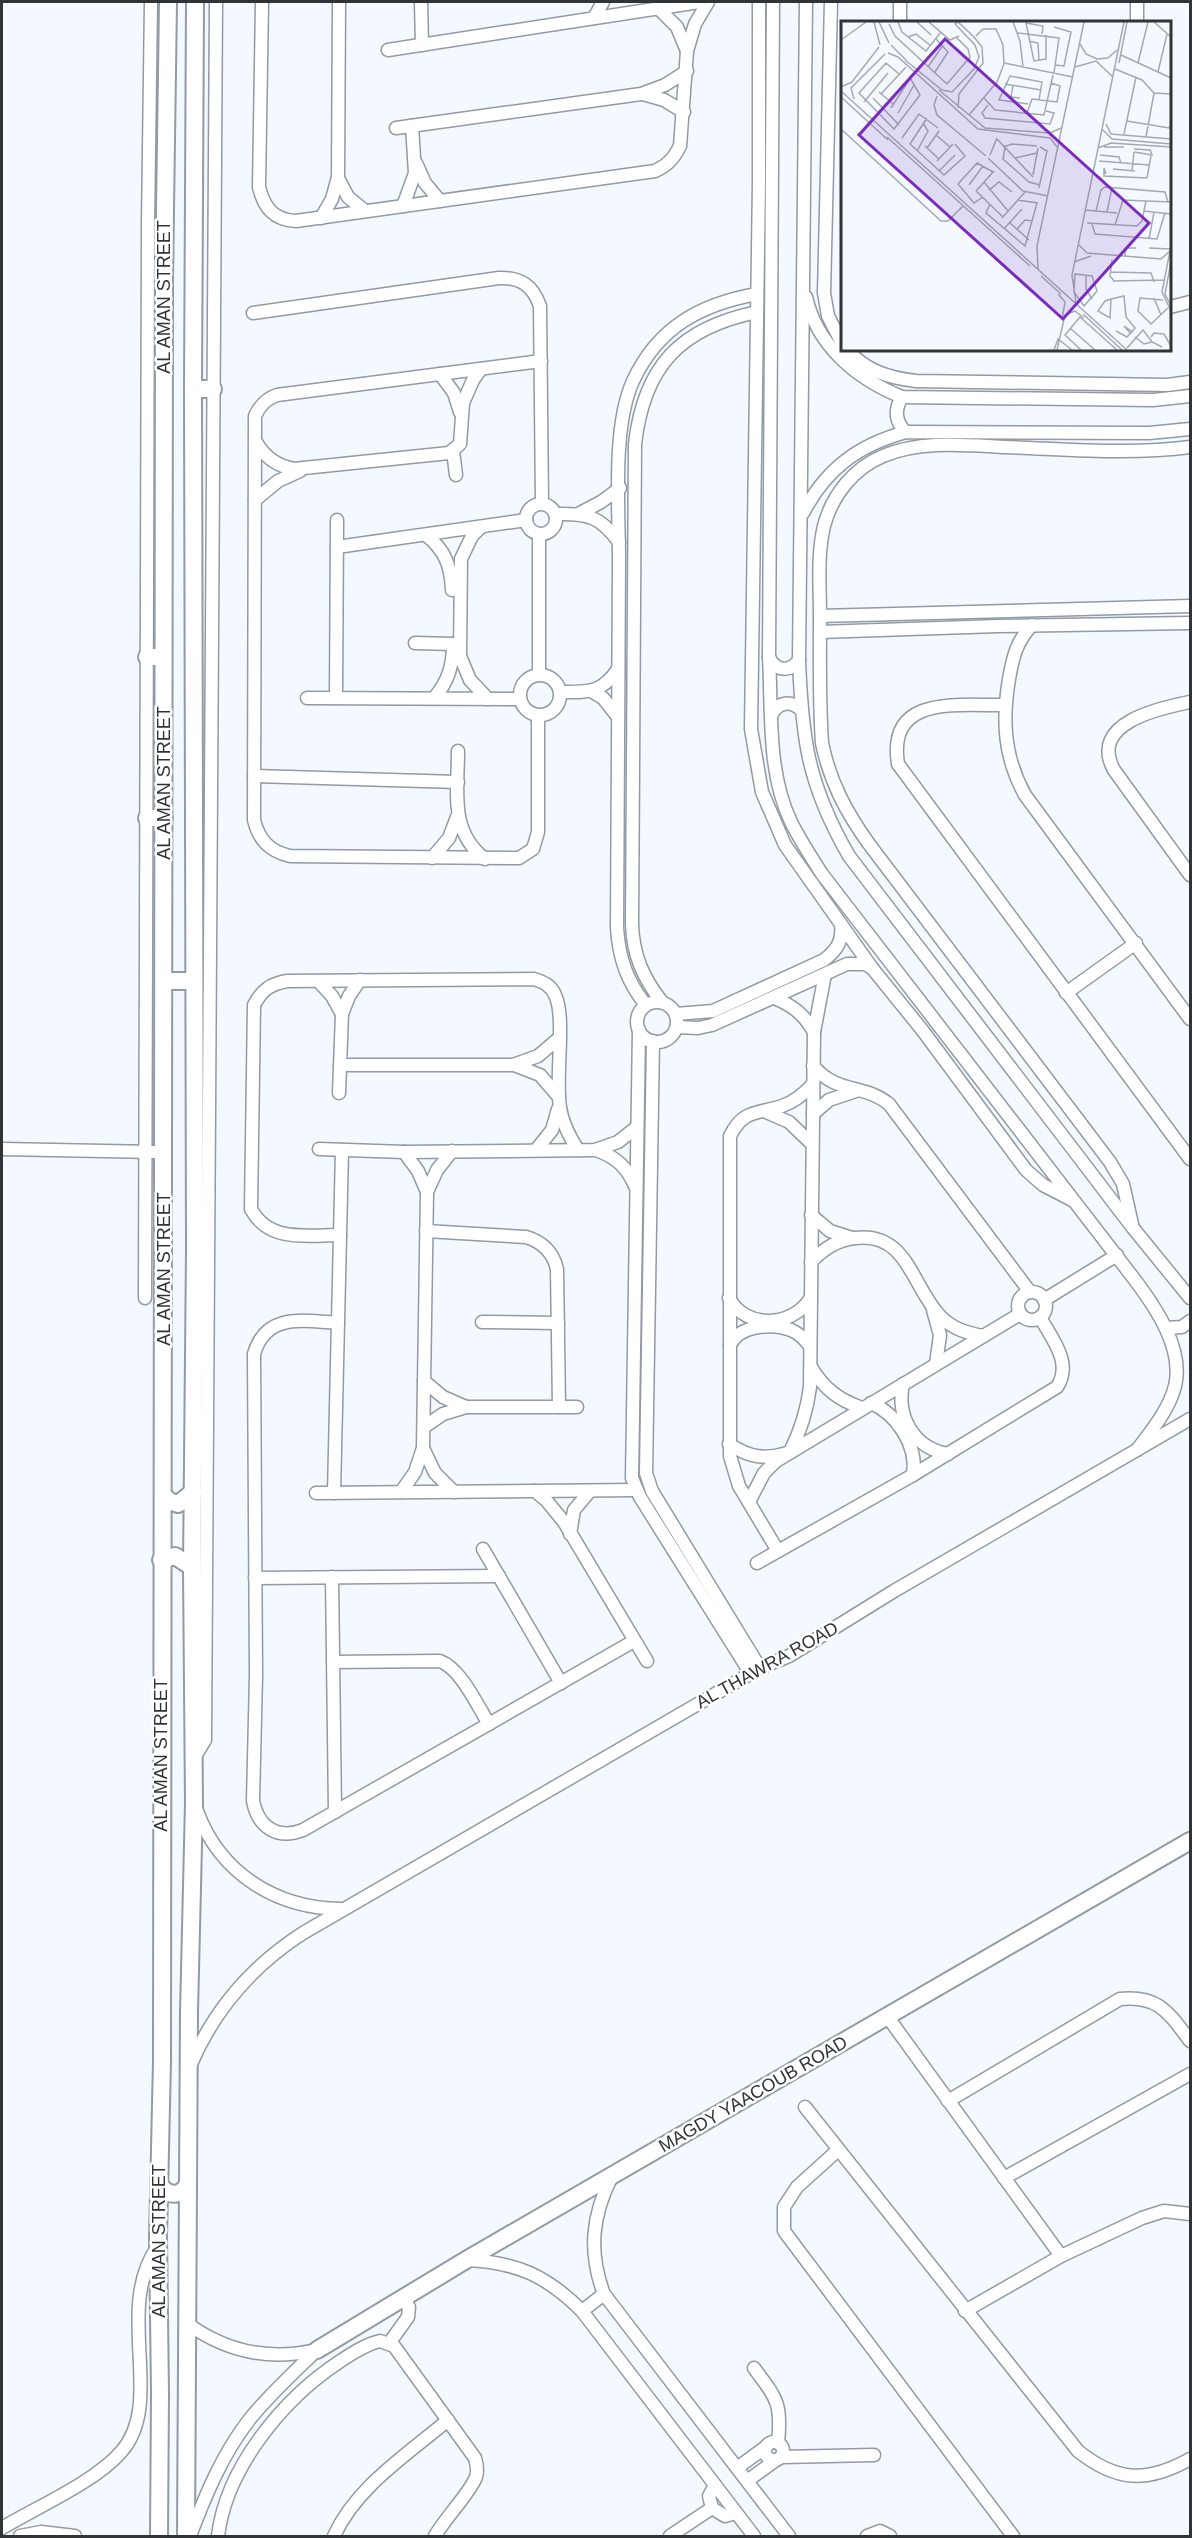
<svg xmlns="http://www.w3.org/2000/svg" width="1192" height="2538" font-family="Arial,sans-serif">
	<style>
		.lines { fill: none; stroke-linecap: round; stroke-linejoin: round }
		.street-casing { stroke: #929aa3; stroke-width: 15 }
		.secondary-casing { stroke: #929aa3; stroke-width: 20 }
		.street { stroke: #fff; stroke-width: 12 }
		.secondary { stroke: #fff; stroke-width: 16 }
		.labels { text-anchor: middle; dominant-baseline: central; stroke-width: 5; stroke-linejoin: round; paint-order: stroke }
		.street-label { font-size: 18px; fill: #303437; stroke: #fff }
		.inset-road { fill: none; stroke: #a5aaaf; stroke-width: 1.5 }
		.view { fill: #7b2cbf; fill-opacity: 0.15; stroke: #7b2cbf; stroke-width: 3 }
		.inset-edge { fill: none; stroke: #303437; stroke-width: 3 }
	</style>
	<rect width="100%" height="100%" fill="#f3f9ff"/>
	<g class="lines">
		<defs>
			<g id="street">
				<path d="M262,2L259,187C264,208 274,220 296,221L655,171C668,165 674,158 680,146L687,51L695,24L708,2"/>
				<polyline points="421,2 422,45"/>
				<polyline points="759,2 759,182 751,729 762,792 785,845 872,968 923,1031 1026,1170 1043,1185 1072,1200"/>
				<path d="M773,2L769,657C772,711 767,772 791,822C800,840 811,857 822,874L1135,1280C1156,1308 1184,1349 1175,1386C1169,1410 1151,1431 1137,1450"/>
				<path d="M806,2L799,660C802,740 808,785 849,856L1133,1228L1190,1298"/>
				<polyline points="831,2 824,293 828,316 842,343"/>
				<polyline points="1137,2 1137,22"/>
				<polyline points="658,8 677,27 687,51"/>
				<polyline points="594,18 603,2"/>
				<polyline points="900,22 900,2"/>
				<polyline points="388,50 699,2"/>
				<polyline points="643,94 664,100 684,112"/>
				<polyline points="396,128 641,94 665,85 687,71"/>
				<polyline points="416,163 425,183 440,201"/>
				<polyline points="338,178 348,197 365,211"/>
				<polyline points="403,206 415,173 412,126"/>
				<polyline points="321,218 332,199 338,177 339,2"/>
				<path d="M806,297C817,346 857,379 902,397L1153,400L1190,396"/>
				<polyline points="1170,307 1190,302"/>
				<path d="M253,313L499,278C521,277 533,286 540,306L542,503"/>
				<path d="M848,350C865,371 890,378 916,381L1167,385L1190,382"/>
				<polyline points="440,374 454,393 460,412"/>
				<path d="M902,397C894,410 895,422 906,432"/>
				<path d="M256,442C265,458 277,466 294,469L449,453L460,444L463,403L473,380L481,369"/>
				<polyline points="453,451 456,475"/>
				<polyline points="255,500 278,481 300,471"/>
				<circle cx="541" cy="519" r="15"/>
				<polyline points="580,513 601,502 620,488"/>
				<path d="M803,513C826,469 858,445 906,432L1149,433L1190,429"/>
				<path d="M556,514C587,513 600,516 619,542"/>
				<polyline points="481,527 472,536 461,559 460,656 470,680 488,699"/>
				<path d="M426,535C445,550 451,566 452,590"/>
				<polyline points="337,547 526,520"/>
				<polyline points="820,616 1190,606"/>
				<path d="M1032,625C1016,642 1013,657 1009,679C1002,721 1004,757 1025,795L1190,1019"/>
				<polyline points="820,632 998,626 1190,623"/>
				<polyline points="415,643 453,644"/>
				<path d="M769,657C775,671 790,673 799,660"/>
				<circle cx="540" cy="695" r="20"/>
				<polyline points="539,675 539,534"/>
				<path d="M560,692C588,692 601,694 618,669"/>
				<polyline points="593,692 603,698 618,717"/>
				<polyline points="307,698 520,699"/>
				<polyline points="336,698 337,520"/>
				<path d="M434,698C448,682 453,666 453,644"/>
				<path d="M1190,702C1160,708 1088,723 1114,770L1190,875"/>
				<path d="M1005,705C958,706 887,694 898,764L1190,1159"/>
				<path d="M772,714C778,702 791,700 801,710"/>
				<path d="M538,715V832L533,849L519,858L290,856C269,851 259,840 254,820L255,416C260,405 266,399 277,395L541,361"/>
				<path d="M458,751C458,792 449,831 485,859"/>
				<polyline points="254,776 458,782"/>
				<polyline points="432,858 449,838 457,817"/>
				<polyline points="318,981 332,996 342,1014"/>
				<polyline points="1066,993 1136,943"/>
				<path d="M774,998C792,1005 804,1014 814,1032"/>
				<path d="M662,1002C643,978 633,955 632,924L635,444C644,366 680,328 757,312"/>
				<circle cx="657" cy="1022" r="20"/>
				<path d="M646,1005C627,982 619,958 617,928C618,806 618,683 619,561C619,509 612,427 633,381C658,327 701,304 757,294"/>
				<path d="M676,1014L713,1011L824,960C837,950 843,941 841,925"/>
				<polyline points="677,1027 698,1028 712,1025 847,964 865,964 872,968"/>
				<polyline points="639,1030 632,1478 640,1497 751,1674"/>
				<polyline points="653,1041 646,1473 652,1491 760,1668"/>
				<polyline points="340,1065 513,1065 538,1056 558,1039"/>
				<polyline points="514,1065 540,1075 559,1097"/>
				<path d="M813,1066C838,1095 863,1083 889,1104L1030,1292"/>
				<polyline points="339,1093 342,1014 349,996 360,980"/>
				<polyline points="764,1111 789,1122 812,1144"/>
				<polyline points="813,1114 829,1100 856,1091"/>
				<polyline points="2,1149 154,1152"/>
				<polyline points="319,1149 404,1152 595,1150 618,1142 637,1127"/>
				<polyline points="536,1150 552,1130 558,1109"/>
				<path d="M596,1150C616,1157 627,1167 635,1186"/>
				<polyline points="404,1152 418,1171 427,1192"/>
				<polyline points="811,1215 830,1231 852,1238"/>
				<path d="M1132,1224L1123,1184L1110,1162L869,844C846,812 830,782 822,743C819,701 820,659 820,617C820,587 817,555 824,526C832,495 854,468 883,456C920,440 966,445 1005,447C1066,449 1130,455 1190,447"/>
				<path d="M426,1231L526,1237C543,1242 553,1252 557,1269L559,1407"/>
				<path d="M340,1235C307,1235 269,1243 251,1209L254,1005C262,990 270,984 287,981L534,979C543,982 551,985 555,995C566,1016 555,1079 560,1107C562,1123 569,1136 578,1150"/>
				<path d="M811,1262C823,1249 836,1240 855,1238C908,1231 912,1288 941,1317C953,1329 967,1333 983,1336"/>
				<circle cx="1032" cy="1306" r="14"/>
				<polyline points="145,1298 148,223 151,2"/>
				<path d="M729,1298C746,1330 792,1327 810,1299"/>
				<polyline points="1044,1300 1117,1255"/>
				<polyline points="933,1310 940,1335 936,1364"/>
				<polyline points="482,1322 558,1323"/>
				<path d="M338,1323C304,1321 266,1312 254,1354L256,1676L253,1801C258,1827 277,1840 303,1830L634,1641"/>
				<polyline points="1167,1328 1182,1327 1190,1321"/>
				<path d="M730,1345C739,1325 772,1323 791,1330C798,1333 804,1338 809,1345"/>
				<path d="M811,1367C824,1389 839,1400 862,1408"/>
				<polyline points="424,1381 443,1397 466,1407"/>
				<path d="M903,1384C896,1417 914,1448 948,1454"/>
				<path d="M871,1403C897,1414 918,1446 913,1475"/>
				<polyline points="424,1427 443,1414 466,1407 577,1407"/>
				<path d="M729,1444C750,1458 766,1460 790,1452C801,1430 807,1411 810,1387L814,1032L825,974"/>
				<polyline points="423,1448 435,1473 454,1492"/>
				<polyline points="535,1491 546,1500 564,1522 647,1661"/>
				<polyline points="401,1492 415,1472 423,1448 427,1192 437,1170 452,1151"/>
				<polyline points="316,1493 636,1490"/>
				<polyline points="334,1493 342,1150"/>
				<polyline points="749,1502 764,1473 776,1461 1020,1314"/>
				<polyline points="570,1534 574,1510 590,1491"/>
				<polyline points="483,1549 561,1683"/>
				<path d="M778,1551L739,1486L730,1456V1136C743,1109 758,1114 782,1106C794,1102 804,1094 813,1084"/>
				<path d="M757,1563L913,1475L1057,1387C1073,1363 1052,1339 1040,1317"/>
				<polyline points="332,1577 335,1812"/>
				<polyline points="255,1578 499,1576"/>
				<path d="M333,1662L440,1661C461,1669 477,1705 489,1724"/>
				<polyline points="193,1760 205,1740 216,2"/>
				<path d="M197,1811C220,1873 275,1908 341,1909"/>
				<polyline points="887,2016 1061,2256"/>
				<path d="M191,2064C215,2008 252,1966 303,1933L760,1668L789,1656L894,1591L1190,1419"/>
				<path d="M948,2101L1120,1999C1159,1995 1169,2013 1190,2041"/>
				<path d="M805,2107L1078,2451C1117,2482 1147,2483 1190,2459"/>
				<polyline points="838,2150 797,2187 784,2207 784,2231 1013,2536"/>
				<path d="M612,2176C592,2215 588,2252 604,2294L789,2536"/>
				<polyline points="1004,2178 1190,2074"/>
				<path d="M466,2260C517,2262 547,2276 582,2311L754,2536"/>
				<polyline points="582,2311 604,2294"/>
				<polyline points="965,2311 1061,2256 1142,2218 1164,2211 1190,2214"/>
				<path d="M188,2324C227,2352 269,2361 316,2350"/>
				<polyline points="390,2342 408,2317 409,2307 402,2298"/>
				<path d="M754,2368C777,2399 782,2403 778,2443"/>
				<circle cx="774" cy="2451" r="9"/>
				<polyline points="781,2457 874,2455"/>
				<polyline points="737,2468 767,2446"/>
				<polyline points="747,2481 776,2460"/>
				<polyline points="715,2485 709,2496 712,2508 725,2516 736,2513"/>
				<path d="M2,2528C37,2507 95,2482 121,2452C166,2402 113,2309 158,2246"/>
				<polyline points="20,2536 41,2532 75,2536"/>
				<path d="M190,2536C205,2496 222,2455 249,2420C269,2395 294,2372 317,2350"/>
				<path d="M218,2536C226,2468 283,2399 339,2362C351,2354 366,2344 380,2341L394,2346L475,2458C477,2465 478,2471 476,2477C470,2493 445,2518 435,2536"/>
				<path d="M334,2536C356,2487 408,2454 448,2420"/>
				<polyline points="670,2536 712,2508"/>
				<polyline points="867,2536 880,2531 890,2536"/>
			</g>
			<g id="secondary">
				<polyline points="193,389 213,389"/>
				<polyline points="147,657 163,657"/>
				<polyline points="147,818 164,818"/>
				<polyline points="165,981 194,981"/>
				<polyline points="163,1495 169,1501 178,1504 193,1492"/>
				<polyline points="161,1560 175,1556 192,1567"/>
				<path d="M159,2182C165,2197 182,2198 188,2183"/>
				<polyline points="317,2350 466,2260 1190,1841"/>
				<polyline points="159,2536 160,2393 158,2237 162,2061 164,279 168,2"/>
				<polyline points="186,2536 189,2012 194,1803 192,1567 195,1250 193,389 195,2"/>
			</g>
		</defs>
		<use href="#street" class="street-casing"/>
		<use href="#secondary" class="secondary-casing"/>
		<use href="#street" class="street"/>
		<use href="#secondary" class="secondary"/>
	</g>
	<g class="labels">
		<g class="street-label">
			<text transform="translate(164 297) rotate(-90)">AL AMAN STREET</text>
			<text transform="translate(164 783) rotate(-90)">AL AMAN STREET</text>
			<text transform="translate(164 1269) rotate(-90)">AL AMAN STREET</text>
			<text transform="translate(767 1665) rotate(-29)">AL THAWRA ROAD</text>
			<text transform="translate(161 1755) rotate(-90)">AL AMAN STREET</text>
			<text transform="translate(753 2094) rotate(-30)">MAGDY YAACOUB ROAD</text>
			<text transform="translate(159 2241) rotate(-90)">AL AMAN STREET</text>
		</g>
	</g>
	<g transform="translate(841 21)">
		<rect width="330" height="330" fill="#f3f9ff"/>
		<path class="inset-road" d="M33,1L39,24M38,1L48,22M57,1L61,11L85,30L100,11M76,1L90,14M88,1L109,19L118,15M172,1L179,20L182,46M313,1L330,16M48,3L54,15L106,63L129,36L127,28L116,17M213,6L230,11L223,45L214,44M177,12L218,17L213,52M201,13L202,5L185,2L193,40L205,38V14M67,16L75,13L90,25M0,19L25,1M188,20L197,22L198,40M239,23L245,33L256,38L267,37L276,29M50,24L65,39M47,32L57,36L137,108L209,117L216,126M280,34L330,57M64,39L101,69L111,71L133,48L138,36L134,24L114,3L117,1L133,16L141,26L142,42L118,73L117,87M163,42L232,56M278,42L286,1M297,42L307,1M87,46L102,24M234,46L255,40L272,56M274,48L301,59L313,72L330,73M94,51L107,31L95,18M317,51L326,13M58,53L45,42L18,72L53,108L79,74L69,57M164,63L200,69M172,64L170,76L179,77M0,66L11,61L38,26M98,69L144,107L209,112L220,107M0,70L286,329M38,71L52,83M40,73L65,46M96,75L93,84L96,94L145,135M0,76L47,119M32,77L58,104M143,77L154,89L203,94L212,54M13,78L10,67L44,33M23,81L47,52M187,83L158,79L169,55L201,61L198,79M147,84L141,92L144,97L209,103L213,92L205,90M50,87L72,53M57,92L73,64M186,92L191,78L216,81L219,65L210,62M128,94L156,61L163,43L162,24L155,8H142L135,15M86,97L69,123L103,154L124,135L114,123M286,100L328,107L330,103M265,103L270,113L330,118M0,108L100,200H107L122,185M262,109L271,118L330,123M283,113L295,56M95,114L109,126M46,116L189,245M305,116L313,72M61,117L78,93L97,107M156,118L192,156M84,125L98,138M162,126L171,123L196,125M263,126H283M86,127L98,110M164,127L162,138L188,161L199,164M257,127L270,122L330,126M76,130L87,110L82,102M293,131L311,134L309,129L293,128M149,134L156,117M259,134L278,136L280,142M147,137L182,170L207,175M174,137L196,132M96,140L112,123M258,140L308,144M272,148L294,150M98,150L114,134M291,150L293,131M265,153L263,147V155L306,157M192,154L197,127M306,157L310,135M143,161L167,190M128,164L142,145M198,167L206,130L199,126M148,169L158,161L171,171M135,170L162,196M135,170L153,150M142,176L133,182L117,163L136,142L152,151M176,179L197,182M149,183L145,192L184,225L196,182M244,189L276,192M255,190L260,169L264,166L324,171L327,181M303,190L330,193M266,191L271,167M161,197L184,171M169,202L188,219M246,202L296,205L301,200L305,180M251,203L254,213L316,218L324,192M274,204L282,179L330,181M163,208L181,188M176,208L184,199L192,200M308,218L313,191M237,223L246,232L320,238L329,230M330,225L321,271L330,290M308,227L329,228M284,235L285,227H295M271,239L269,255L273,260L323,259M233,241L250,235M330,241L324,273L330,285M197,248L196,225L243,1M269,251L310,252L313,261M234,253L251,255L256,270L243,285L233,271ZM245,254V268L251,278M200,255L220,273M217,273L224,281L221,298M313,277L320,294M270,278L269,297L257,290L264,280L270,278L283,275L285,296L294,307L286,316L275,310M322,279L299,277L297,290L310,303L327,287M235,282L231,254L283,1M242,293L281,329M229,307L254,329M290,313L283,305L292,311M294,316L303,323L311,321M310,316L313,312L323,313L330,325M286,327L302,309L311,321L321,326M213,329L217,318L231,329M216,329L224,294L234,290L243,297M240,329L224,314L239,296L276,329"/>
		<path class="view" d="M104,18L308,202L222,298L18,114Z"/>
		<rect width="330" height="330" class="inset-edge"/>
	</g>
	<rect width="1192" height="2538" fill="none" stroke="#303437" stroke-width="6"/>
</svg>
